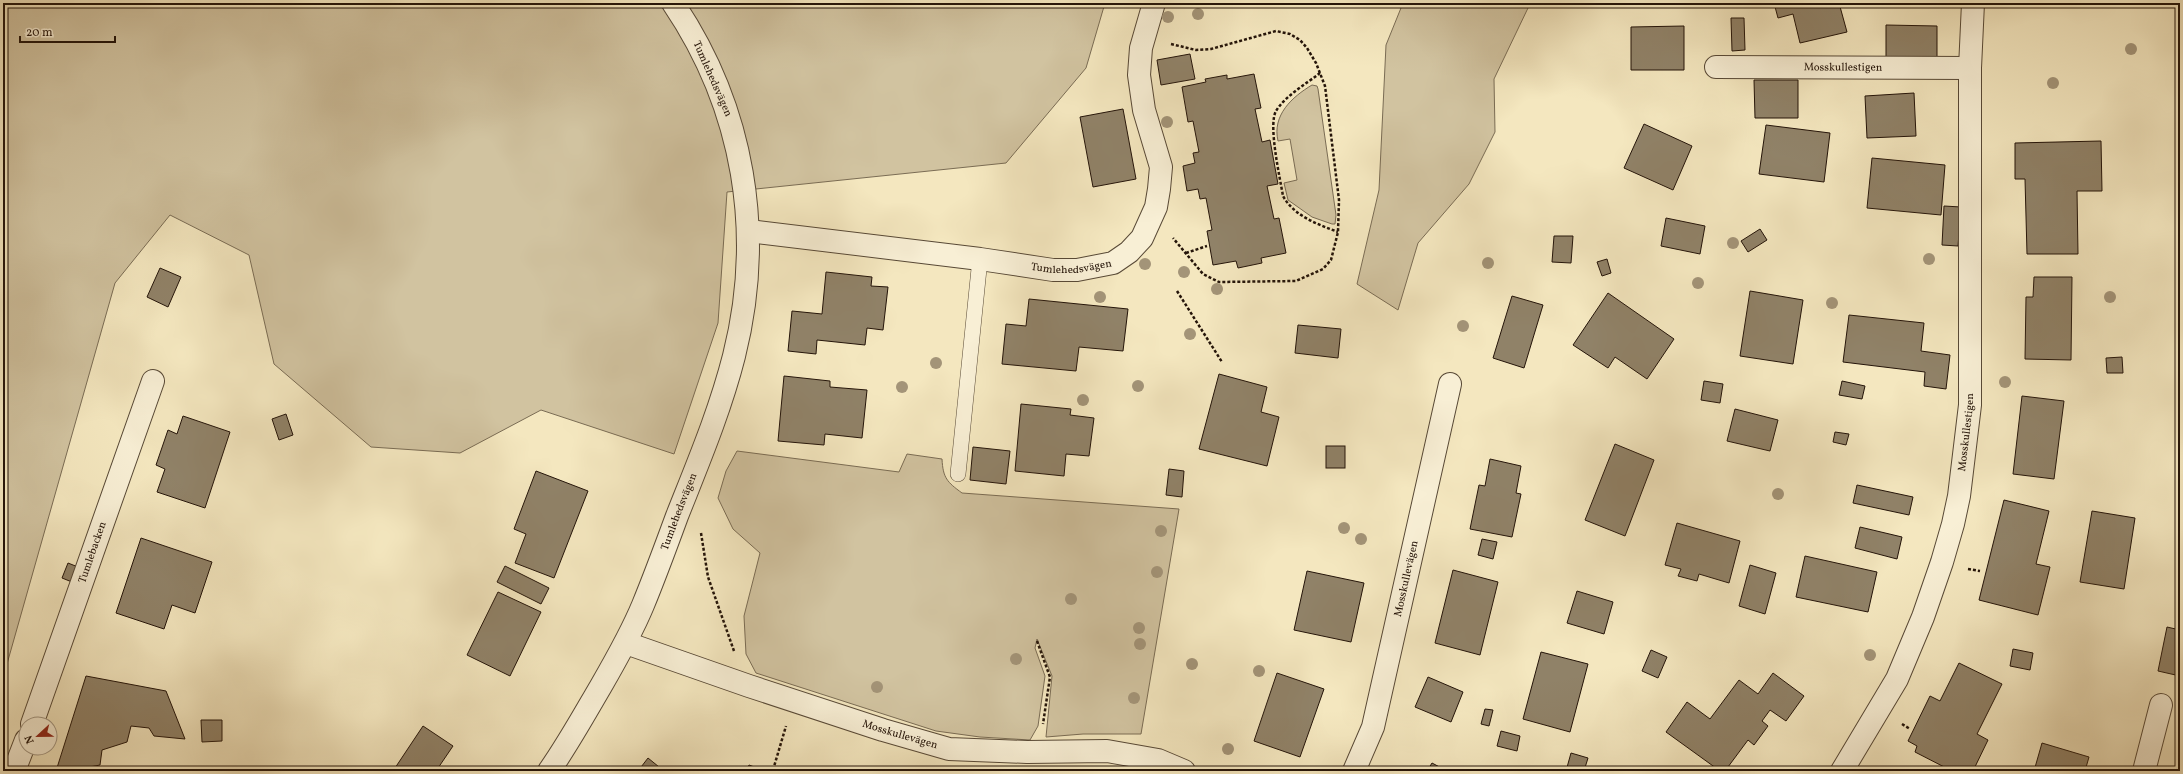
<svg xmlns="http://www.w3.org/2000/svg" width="2183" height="774" font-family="Vollkorn,serif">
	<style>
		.green { fill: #d1c3a0; stroke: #7a6c54 }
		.building { fill: #908268; stroke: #241409 }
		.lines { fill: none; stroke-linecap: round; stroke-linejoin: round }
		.service-casing { stroke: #584936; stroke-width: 16 }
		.minor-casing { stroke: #584936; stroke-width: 24 }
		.path { stroke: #241409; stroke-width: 2.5; stroke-dasharray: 3 2; stroke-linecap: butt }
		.service { stroke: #f8efd5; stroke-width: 15 }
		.minor { stroke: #f8efd5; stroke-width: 22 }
		.tree { fill: #a39478 }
		.labels { text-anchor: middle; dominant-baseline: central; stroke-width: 3; stroke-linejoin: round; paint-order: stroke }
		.street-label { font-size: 11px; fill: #241409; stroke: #f8efd5 }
	</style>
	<rect width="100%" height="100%" fill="#f4e7bf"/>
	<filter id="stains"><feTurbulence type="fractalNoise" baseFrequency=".005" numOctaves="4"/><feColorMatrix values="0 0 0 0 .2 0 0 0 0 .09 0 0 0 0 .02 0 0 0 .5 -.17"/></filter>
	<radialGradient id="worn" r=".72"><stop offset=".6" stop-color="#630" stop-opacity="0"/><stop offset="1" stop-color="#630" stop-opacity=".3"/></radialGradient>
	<g class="green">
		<polygon points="3,3 1105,3 1086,68 1006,163 727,192 718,323 674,454 541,410 460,453 371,447 274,364 249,255 170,215 115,283 3,678"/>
		<polygon points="1403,3 1527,3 1528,8 1494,79 1495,132 1469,184 1418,243 1398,310 1357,284 1379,190 1386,45"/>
		<path d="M1312,85L1317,86L1318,89L1336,215L1335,224H1332L1312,217L1288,200L1284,183L1297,180L1290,139L1278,141C1272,115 1292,97 1312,85Z"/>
		<path d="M737,451L899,472L907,454L942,459C943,478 947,482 962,493L1179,509L1141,734H1083L1046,737L1052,676L1037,639L1035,648L1045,676L1038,726L1030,740L980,737L936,731L756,673L746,654L744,616L760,553L733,529L718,498L726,471Z"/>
	</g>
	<g class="building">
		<polygon points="1774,3 1839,3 1847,32 1800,43 1793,14 1778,18"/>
		<polygon points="1731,18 1744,18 1745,50 1732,51"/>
		<polygon points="1886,25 1937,26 1937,57 1886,57"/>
		<polygon points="1684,26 1684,70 1631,70 1631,27"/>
		<polygon points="1190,54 1195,79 1161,85 1157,60"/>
		<polygon points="1254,74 1261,108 1255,109 1262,142 1270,140 1278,184 1267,186 1274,219 1279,218 1286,253 1261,258 1262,263 1238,268 1236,261 1213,265 1207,231 1212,230 1206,198 1200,199 1198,189 1187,191 1183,166 1195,163 1193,153 1199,152 1193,121 1188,122 1182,87 1206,82 1205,79 1227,75 1227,79"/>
		<polygon points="1754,80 1798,80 1798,118 1755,118"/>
		<polygon points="1914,93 1916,136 1867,138 1865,96"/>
		<polygon points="1123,109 1136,179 1093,187 1080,117"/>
		<polygon points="1644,124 1692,146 1673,190 1624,168"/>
		<polygon points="1766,125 1830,133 1824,182 1759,174"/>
		<polygon points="2101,141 2102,191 2077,191 2078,254 2027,254 2025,179 2015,179 2015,143"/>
		<polygon points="1872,158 1945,165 1941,215 1867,208"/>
		<polygon points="1944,206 1961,207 1958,246 1942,245"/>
		<polygon points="1666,218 1705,226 1700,254 1661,246"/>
		<polygon points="1760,229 1767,240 1748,252 1741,241"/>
		<polygon points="1554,236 1573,236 1571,263 1552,262"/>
		<polygon points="1607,259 1611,273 1602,276 1597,262"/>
		<polygon points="160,268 181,277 168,307 147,297"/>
		<polygon points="826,272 872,277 871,286 888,287 883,330 867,328 865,345 817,340 816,354 788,351 792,311 822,314"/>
		<polygon points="2034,277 2072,277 2071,360 2025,359 2026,297 2033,297"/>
		<polygon points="1750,291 1803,300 1793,364 1740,356"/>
		<polygon points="1608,293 1674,339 1647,379 1615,357 1608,368 1573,345"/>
		<polygon points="1512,296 1543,305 1524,368 1493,358"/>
		<polygon points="1029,299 1128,309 1123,351 1079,347 1076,371 1002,364 1006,324 1026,326"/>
		<polygon points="1849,315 1924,323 1921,351 1950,355 1946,389 1924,386 1925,372 1843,362"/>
		<polygon points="1298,325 1341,329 1338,358 1295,353"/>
		<polygon points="2122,357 2123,373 2107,373 2106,358"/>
		<polygon points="1219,374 1267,387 1261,412 1279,417 1267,466 1199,449"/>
		<polygon points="784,376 830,381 830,387 867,390 862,438 825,434 824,445 778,441"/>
		<polygon points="1704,381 1723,384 1720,403 1701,400"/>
		<polygon points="1842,381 1865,386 1862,399 1839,395"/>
		<polygon points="2022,396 2064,401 2054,479 2013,474"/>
		<polygon points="1021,404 1071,409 1070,415 1094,418 1089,456 1066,454 1064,476 1015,471"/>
		<polygon points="1735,409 1778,420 1770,451 1727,441"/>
		<polygon points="286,414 293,435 279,440 272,419"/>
		<polygon points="183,416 230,432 205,508 157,492 165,469 156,465 168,430 177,434"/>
		<polygon points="1835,432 1849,434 1846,445 1833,442"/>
		<polygon points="1615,444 1654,460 1625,536 1585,520"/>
		<rect x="1326" y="446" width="19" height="22"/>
		<polygon points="973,447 1010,451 1006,484 970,480"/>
		<polygon points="1490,459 1521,466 1516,493 1521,494 1512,537 1470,529 1479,485 1485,486"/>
		<polygon points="1169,469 1184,471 1182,497 1166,495"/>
		<polygon points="536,471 588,491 554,578 515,563 526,534 514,529"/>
		<polygon points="1857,485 1913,497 1909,515 1853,503"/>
		<polygon points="2004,500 2049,511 2036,564 2050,567 2038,615 1979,600"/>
		<polygon points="2092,511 2135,518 2124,589 2080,582"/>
		<polygon points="1677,523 1740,541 1729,583 1699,574 1697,581 1678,576 1681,569 1665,565"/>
		<polygon points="1860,527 1902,537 1897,559 1855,548"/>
		<polygon points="141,538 212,562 195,613 172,605 164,629 116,613"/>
		<polygon points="1482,539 1497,542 1493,559 1478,555"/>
		<polygon points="1805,556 1877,572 1868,612 1796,597"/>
		<polygon points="68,563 78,567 72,582 62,578"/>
		<polygon points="1750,565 1776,573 1765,614 1739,606"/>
		<polygon points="505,566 549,588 541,604 497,582"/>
		<polygon points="1453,570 1498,582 1480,655 1435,643"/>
		<polygon points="1307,571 1364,583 1351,642 1294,630"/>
		<polygon points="1577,591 1613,602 1604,634 1567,623"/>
		<polygon points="498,592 541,612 510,676 467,655"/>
		<polygon points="2167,627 2180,630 2180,676 2158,671"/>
		<polygon points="2013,649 2033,653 2030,670 2010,666"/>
		<polygon points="1651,650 1667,657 1658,678 1642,671"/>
		<polygon points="1541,652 1588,664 1570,732 1523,719"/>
		<polygon points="1959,663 2002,684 1977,734 1988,740 1973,771 1965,771 1960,768 1959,771 1952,771 1915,752 1917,746 1908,741 1930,696 1940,701"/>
		<polygon points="1277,673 1324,689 1300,757 1254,741"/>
		<polygon points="1773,673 1804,696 1786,721 1770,710 1762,721 1768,726 1754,745 1748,740 1725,771 1720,771 1666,732 1687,702 1710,719 1739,680 1758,694"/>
		<polygon points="86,676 166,691 185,739 154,736 149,728 131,726 127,742 102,750 100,765 69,771 56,771"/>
		<polygon points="1428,677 1463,692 1451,722 1415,707"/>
		<polygon points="1485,709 1493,710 1489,726 1481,724"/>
		<polygon points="201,720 222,720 222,741 202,742"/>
		<polygon points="423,726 453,746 436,771 393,771"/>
		<polygon points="1501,731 1520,736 1517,751 1497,746"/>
		<polygon points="2042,743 2089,757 2085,771 2034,771"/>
		<polygon points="1571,753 1588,758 1584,771 1566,771"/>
		<polygon points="648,758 664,771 638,771"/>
		<polygon points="1432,763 1447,771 1427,771"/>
		<polygon points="749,765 765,771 746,771"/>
	</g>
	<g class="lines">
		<defs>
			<polyline id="service" points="958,474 980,259"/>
			<g id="minor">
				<path id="s1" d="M1716,67L1970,68"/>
				<path id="s2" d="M749,231L980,259L1053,270H1077L1113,263L1129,252L1142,238L1156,207L1159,189L1161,167L1144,110L1139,75L1141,48L1154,3"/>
				<path id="s3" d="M626,643L749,686L883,730L949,749L1027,752L1107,751L1158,760L1184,771"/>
				<path id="s4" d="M32,724L153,381"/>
				<polyline points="14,771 26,740"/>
				<path id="s5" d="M549,771C568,744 584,715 601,686C616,660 631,634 643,605C655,576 666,546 677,516C698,463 720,411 734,356C765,233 744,108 673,3"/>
				<path id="s6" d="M1354,771L1373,727L1450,384"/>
				<path id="s7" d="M1842,771L1897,679L1923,617L1942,562L1953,524L1959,496L1970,405V68L1973,3"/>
				<polyline points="2144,771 2161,705"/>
			</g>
		</defs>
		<use href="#service" class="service-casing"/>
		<use href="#minor" class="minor-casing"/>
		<g class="path">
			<polyline points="1171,44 1196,50 1211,49 1276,31 1290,34 1300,40 1307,48 1316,63 1325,86 1339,200 1338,232 1331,260 1323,269 1296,281 1219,282 1203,274 1173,238"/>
			<path d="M1320,73C1306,84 1285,96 1276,111C1268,125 1280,178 1283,196C1294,216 1317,224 1338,232"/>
			<polyline points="1186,253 1207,246"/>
			<polyline points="1177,291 1222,362"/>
			<polyline points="701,533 708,577 734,651"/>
			<polyline points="1968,569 1980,571"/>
			<polyline points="1037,641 1050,677 1043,724"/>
			<polyline points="1902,724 1910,729"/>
			<polyline points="773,770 786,726"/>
		</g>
		<use href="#service" class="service"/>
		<use href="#minor" class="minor"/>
	</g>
	<g class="tree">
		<circle cx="1198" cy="14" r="6"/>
		<circle cx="1168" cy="17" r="6"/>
		<circle cx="2131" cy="49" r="6"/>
		<circle cx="2053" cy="83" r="6"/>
		<circle cx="1167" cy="122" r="6"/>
		<circle cx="1733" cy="243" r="6"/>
		<circle cx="1929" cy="259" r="6"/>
		<circle cx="1488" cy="263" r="6"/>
		<circle cx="1145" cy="264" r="6"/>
		<circle cx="1184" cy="272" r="6"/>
		<circle cx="1698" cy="283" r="6"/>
		<circle cx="1217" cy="289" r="6"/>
		<circle cx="1100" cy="297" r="6"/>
		<circle cx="2110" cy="297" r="6"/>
		<circle cx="1832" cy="303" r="6"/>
		<circle cx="1463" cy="326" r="6"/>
		<circle cx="1190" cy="334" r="6"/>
		<circle cx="936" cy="363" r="6"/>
		<circle cx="2005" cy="382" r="6"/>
		<circle cx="1138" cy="386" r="6"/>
		<circle cx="902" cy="387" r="6"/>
		<circle cx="1083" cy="400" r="6"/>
		<circle cx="1778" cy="494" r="6"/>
		<circle cx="1344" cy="528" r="6"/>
		<circle cx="1161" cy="531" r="6"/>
		<circle cx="1361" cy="539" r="6"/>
		<circle cx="1157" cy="572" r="6"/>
		<circle cx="1071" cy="599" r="6"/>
		<circle cx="1139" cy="628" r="6"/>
		<circle cx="1140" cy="644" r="6"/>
		<circle cx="1870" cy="655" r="6"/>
		<circle cx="1016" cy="659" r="6"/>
		<circle cx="1192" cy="664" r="6"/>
		<circle cx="1259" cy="671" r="6"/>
		<circle cx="877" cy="687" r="6"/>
		<circle cx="1134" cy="698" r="6"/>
		<circle cx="1228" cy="749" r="6"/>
	</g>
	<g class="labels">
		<g class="street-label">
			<text stroke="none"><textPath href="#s1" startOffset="127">Mosskullestigen</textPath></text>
			<text transform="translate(712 79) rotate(66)">Tumlehedsvägen</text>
			<text stroke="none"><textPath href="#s2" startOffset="325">Tumlehedsvägen</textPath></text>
			<text stroke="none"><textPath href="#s7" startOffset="365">Mosskullestigen</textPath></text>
			<text stroke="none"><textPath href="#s5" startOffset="291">Tumlehedsvägen</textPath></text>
			<text stroke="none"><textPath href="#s4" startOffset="182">Tumlebacken</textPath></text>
			<text stroke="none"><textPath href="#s6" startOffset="200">Mosskullevägen</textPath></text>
			<text stroke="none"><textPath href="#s3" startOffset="289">Mosskullevägen</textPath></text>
		</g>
	</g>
	<rect width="2183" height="774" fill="none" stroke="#f4e7bf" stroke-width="16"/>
	<rect x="4" y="4" width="2175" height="766" fill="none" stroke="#241409" stroke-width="2"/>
	<rect x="8" y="8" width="2167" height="758" fill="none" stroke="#241409"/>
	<g transform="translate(38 736) rotate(248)"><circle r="19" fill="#f8efd5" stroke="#a39783"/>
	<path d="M0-3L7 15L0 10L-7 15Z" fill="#8f2418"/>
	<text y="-6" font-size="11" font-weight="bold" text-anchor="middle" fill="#241409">N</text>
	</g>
	<path d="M20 36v6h95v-6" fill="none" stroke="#241409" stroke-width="2"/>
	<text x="26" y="36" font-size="12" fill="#241409" stroke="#f8efd5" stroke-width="3" paint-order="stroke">20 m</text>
	<rect width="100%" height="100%" filter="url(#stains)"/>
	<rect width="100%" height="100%" fill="url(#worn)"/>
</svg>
